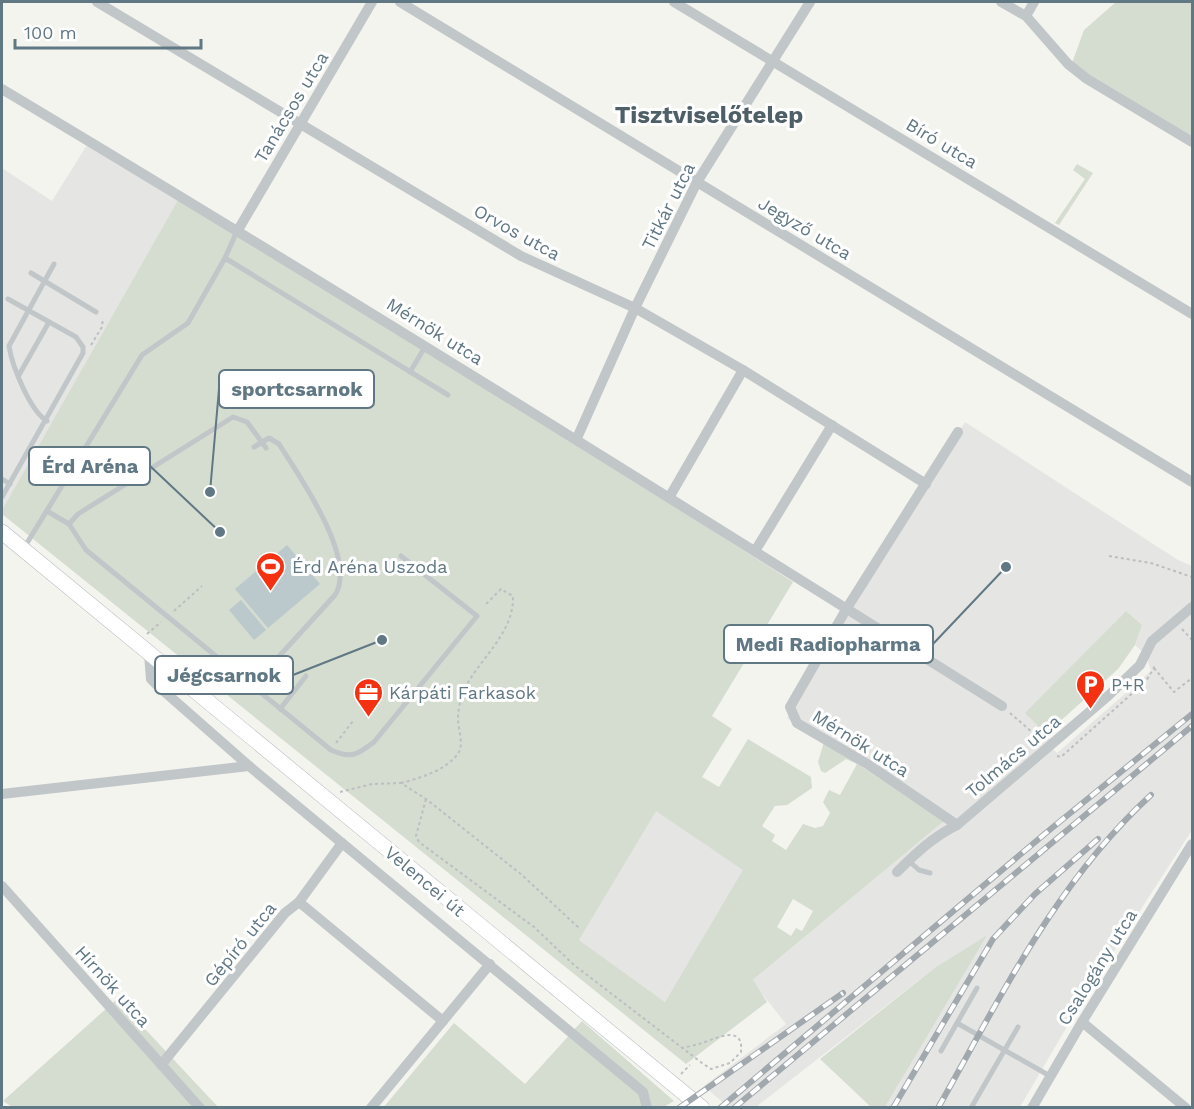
<svg xmlns="http://www.w3.org/2000/svg" width="1194" height="1109" font-family="'Work Sans',sans-serif">
	<style>
		.built { fill: #e5e5e3; fill-rule: evenodd }
		.green { fill: #d5dcd0; fill-rule: evenodd }
		.water { fill: #bbc9cd }
		.lines { fill: none; stroke-linecap: round; stroke-linejoin: round }
		.secondary-casing { stroke: #b5bbbf; stroke-width: 16 }
		.path { stroke: #bcbfc1; stroke-width: 2; stroke-dasharray: 3 3; stroke-linecap: butt }
		.lane { stroke: #c1c6c9; stroke-width: 5 }
		.street { stroke: #c1c6c9; stroke-width: 10 }
		.secondary { stroke: #fff; stroke-width: 15 }
		.rail-casing { stroke: #a1a9ae; stroke-width: 6 }
		.rail { stroke: #fff; stroke-width: 4; stroke-dasharray: 11; stroke-linecap: butt }
		.labels { text-anchor: middle; dominant-baseline: central; stroke-width: 6; stroke-linejoin: round; paint-order: stroke }
		.street-label { font-size: 18px; fill: #607784; stroke: #fff }
		.poi-label { font-size: 18px; fill: #607784; stroke: #fff; text-anchor: start }
		.district-label { font-size: 24px; font-weight: bold; fill: #4f5f68; stroke: #fff }
		.leader { fill: none; stroke: #607784; stroke-width: 2 }
		.callout-dot { fill: #607784; stroke: #fff; stroke-width: 2 }
		.callout { fill: #fff; stroke: #607784; stroke-width: 2 }
		.callout-label { font-size: 20px; text-anchor: middle; font-weight: bold; fill: #607784 }
	</style>
	<rect width="100%" height="100%" fill="#f4f4ef"/>
	<g class="built">
		<polygon points="87,145 178,200 2,510 2,168 52,201"/>
		<path d="M965,422L1178,560L1192,566V830L1085,996L1020,1107H885L985,936L936,967L756,1107H728L704,1086L786,1024L752,981L944,821L787,718ZM1126,611L1142,625L1135,645L1146,655L1151,671L1057,753L1052,748L1055,745L1026,713Z"/>
		<polygon points="656,810 744,870 665,1002 579,940"/>
	</g>
	<g class="green">
		<polygon points="1116,2 1192,2 1192,137 1089,77 1072,63 1084,30"/>
		<polygon points="1077,164 1093,173 1059,225 1055,223 1085,179 1073,170"/>
		<path d="M178,200L528,412L793,582L712,716L732,729L702,777L719,787L748,739L811,777L812,788L787,805L775,806L762,826L775,835L772,841L786,850L803,824L815,828L823,826L830,813L823,802L829,790L840,795L857,764L846,759L825,773L821,771L818,762L824,742L944,821L753,980L767,1002L686,1064L2,514V510ZM656,811L743,870L665,1002L579,940ZM793,899L813,911L802,931L796,928L791,936L777,927Z"/>
		<polygon points="1126,611 1142,625 1135,645 1118,669 1046,734 1025,713"/>
		<polygon points="987,935 885,1107 871,1107 820,1059 936,967"/>
		<polygon points="117,999 218,1107 14,1108 3,1101"/>
		<polygon points="582,1021 674,1101 662,1108 383,1108 454,1023 525,1084"/>
	</g>
	<g class="water">
		<polygon points="287,545 320,584 268,628 235,589"/>
		<polygon points="241,600 266,630 254,640 229,610"/>
	</g>
	<g class="lines">
		<defs>
			<polyline id="secondary" points="2,532 702,1108"/>
		</defs>
		<use href="#secondary" class="secondary-casing"/>
		<g class="path">
			<polyline points="91,345 102,327 103,318"/>
			<polyline points="1109,556 1151,563 1192,577"/>
			<polyline points="174,611 202,586"/>
			<polyline points="1182,629 1192,640"/>
			<polyline points="147,634 161,622"/>
			<polyline points="1154,668 1174,692 1192,678"/>
			<polyline points="1010,713 1040,739"/>
			<polyline points="336,743 353,721"/>
			<polyline points="1057,756 1061,757 1146,681 1154,668 1153,664"/>
			<path d="M401,783C420,778 444,771 457,755C465,745 458,730 458,719C458,709 461,696 465,688C481,657 514,633 513,596L501,589L484,606"/>
			<polyline points="340,792 372,784 401,783 426,799 522,875 580,929"/>
			<path d="M426,799L416,836L419,842L534,927L574,965L702,1063L711,1069L730,1063L741,1052C744,1024 717,1038 702,1043C696,1045 689,1046 683,1048"/>
			<polyline points="681,1074 690,1065"/>
		</g>
		<g class="lane">
			<polyline points="225,258 448,395"/>
			<polyline points="31,273 96,312"/>
			<polyline points="410,372 425,347"/>
			<polyline points="19,375 49,322"/>
			<path d="M47,421C30,411 12,366 9,346L54,264"/>
			<polyline points="2,479 10,484"/>
			<polyline points="2,497 83,353 83,347 76,337 8,299"/>
			<path d="M47,511L69,524L86,550L331,750C351,759 357,755 374,742L477,616L401,556"/>
			<polyline points="69,524 78,514 233,417 247,422 266,448"/>
			<polyline points="24,548 142,355 188,323 225,258 237,231"/>
			<path d="M252,686L335,595C358,559 299,476 279,444L269,438L254,447"/>
			<polyline points="280,709 306,676"/>
			<polyline points="909,861 919,870 930,873"/>
			<polyline points="957,1023 1050,1076"/>
			<polyline points="941,1051 977,988"/>
			<polyline points="971,1108 1018,1027"/>
		</g>
		<g class="street">
			<polyline points="97,2 521,256 635,308 743,370 926,484"/>
			<polyline points="400,2 1192,482"/>
			<polyline points="674,2 1192,314"/>
			<polyline points="1001,2 1026,16 1068,64 1087,79 1192,142"/>
			<polyline points="1026,16 1034,2"/>
			<path d="M2,89C338,290 670,498 1002,706"/>
			<polyline points="238,230 372,2"/>
			<polyline points="577,438 635,308 697,182 810,2"/>
			<polyline points="670,496 743,370"/>
			<polyline points="755,551 832,425"/>
			<polyline points="149,654 151,679 158,686 249,766 643,1092 647,1108"/>
			<polyline points="2,794 249,766"/>
			<polyline points="957,825 869,765 797,723 790,707 847,608 958,432"/>
			<path d="M897,872C916,853 933,837 957,825L1108,696L1140,665L1152,641L1192,607"/>
			<polyline points="2,886 200,1108"/>
			<polyline points="299,902 443,1021"/>
			<polyline points="1082,1022 1186,1108"/>
			<polyline points="161,1065 285,913 299,902 342,843"/>
			<polyline points="371,1108 490,964"/>
			<polyline points="1032,1108 1082,1022 1192,844"/>
		</g>
		<use href="#secondary" class="secondary"/>
		<defs>
			<g id="rail">
				<polyline points="679,1108 843,993"/>
				<polyline points="720,1108 1047,832 1192,714"/>
				<polyline points="734,1108 1192,726"/>
				<polyline points="893,1108 993,939 1035,894 1098,839"/>
				<path d="M938,1108C1000,998 1057,881 1151,795"/>
			</g>
		</defs>
		<use href="#rail" class="rail-casing"/>
		<use href="#rail" class="rail"/>
	</g>
	<defs>
		<symbol id="stadium-pin" viewBox="-11 -11 22 30"><path d="M0 17L-7.5 6A9.5 9.5 0 1 1 7.5 6Z" fill="#f43110" stroke="#fff"/><path d="M0-5a6.5 5 0 1 0 0 10a6.5 5 0 1 0 0-10ZM-3.5-1.8h7v3.6h-7Z" fill="#fff"/></symbol>
		<symbol id="parking-pin" viewBox="-11 -11 22 30"><path d="M0 17L-7.5 6A9.5 9.5 0 1 1 7.5 6Z" fill="#f43110" stroke="#fff"/><path d="M-3.5-5.5H1a3.5 3.5 0 0 1 0 7H-1V5.5H-3.5ZM-1-3.4V-.6H.8a1.4 1.4 0 0 0 0-2.8Z" fill="#fff"/></symbol>
		<symbol id="office-pin" viewBox="-11 -11 22 30"><path d="M0 17L-7.5 6A9.5 9.5 0 1 1 7.5 6Z" fill="#f43110" stroke="#fff"/><path d="M-6-3h4V-5.5h4V-3h4V5H-6ZM-1-4.5V-3h2v-1.5ZM-6 0V1H6V0Z" fill="#fff"/></symbol>
	</defs>
	<g fill-rule="evenodd">
		<use href="#stadium-pin" x="254" y="550" width="33" height="45"/>
		<use href="#parking-pin" x="1074" y="668" width="33" height="45"/>
		<use href="#office-pin" x="352" y="676" width="33" height="45"/>
	</g>
	<g class="labels">
		<g class="street-label">
			<text transform="translate(291 107) rotate(-59)">Tanácsos utca</text>
			<text transform="translate(942 143) rotate(31)">Bíró utca</text>
			<text transform="translate(668 206) rotate(-63)">Titkár utca</text>
			<text transform="translate(805 228) rotate(31)">Jegyző utca</text>
			<text transform="translate(517 232) rotate(29)">Orvos utca</text>
			<text transform="translate(435 331) rotate(32)">Mérnök utca</text>
			<text transform="translate(861 743) rotate(32)">Mérnök utca</text>
			<text transform="translate(1013 756) rotate(-40)">Tolmács utca</text>
			<text transform="translate(425 881) rotate(40)">Velencei út</text>
			<text transform="translate(240 944) rotate(-51)">Gépíró utca</text>
			<text transform="translate(1097 967) rotate(-58)">Csalogány utca</text>
			<text transform="translate(113 986) rotate(48)">Hírnök utca</text>
		</g>
		<g class="poi-label">
			<text x="292" y="566">Érd Aréna Uszoda</text>
			<text x="1111" y="684">P+R</text>
			<text x="389" y="692">Kárpáti Farkasok</text>
		</g>
		<g class="district-label">
			<text x="709" y="115">Tisztviselőtelep</text>
		</g>
	</g>
	<path class="leader" d="M210 492L219 389M220 532L150 466M1006 567L933 644M382 640L293 675"/>
	<g class="callout-dot">
		<circle cx="210" cy="492" r="6"/>
		<circle cx="220" cy="532" r="6"/>
		<circle cx="1006" cy="567" r="6"/>
		<circle cx="382" cy="640" r="6"/>
	</g>
	<g class="callout">
		<rect x="219" y="370" width="155" height="38" rx="6"/>
		<rect x="29" y="447" width="121" height="38" rx="6"/>
		<rect x="724" y="625" width="209" height="38" rx="6"/>
		<rect x="155" y="656" width="138" height="38" rx="6"/>
	</g>
	<g class="callout-label">
		<text x="297" y="396">sportcsarnok</text>
		<text x="90" y="473">Érd Aréna</text>
		<text x="828" y="651">Medi Radiopharma</text>
		<text x="224" y="682">Jégcsarnok</text>
	</g>
	<rect width="1194" height="1109" fill="none" stroke="#607784" stroke-width="6"/>
	<path d="M15 39v9h186v-9" fill="none" stroke="#607784" stroke-width="3"/>
	<text x="24" y="39" font-size="18" fill="#607784" stroke="#ffffff" stroke-width="4.5" paint-order="stroke">100 m</text>
</svg>
